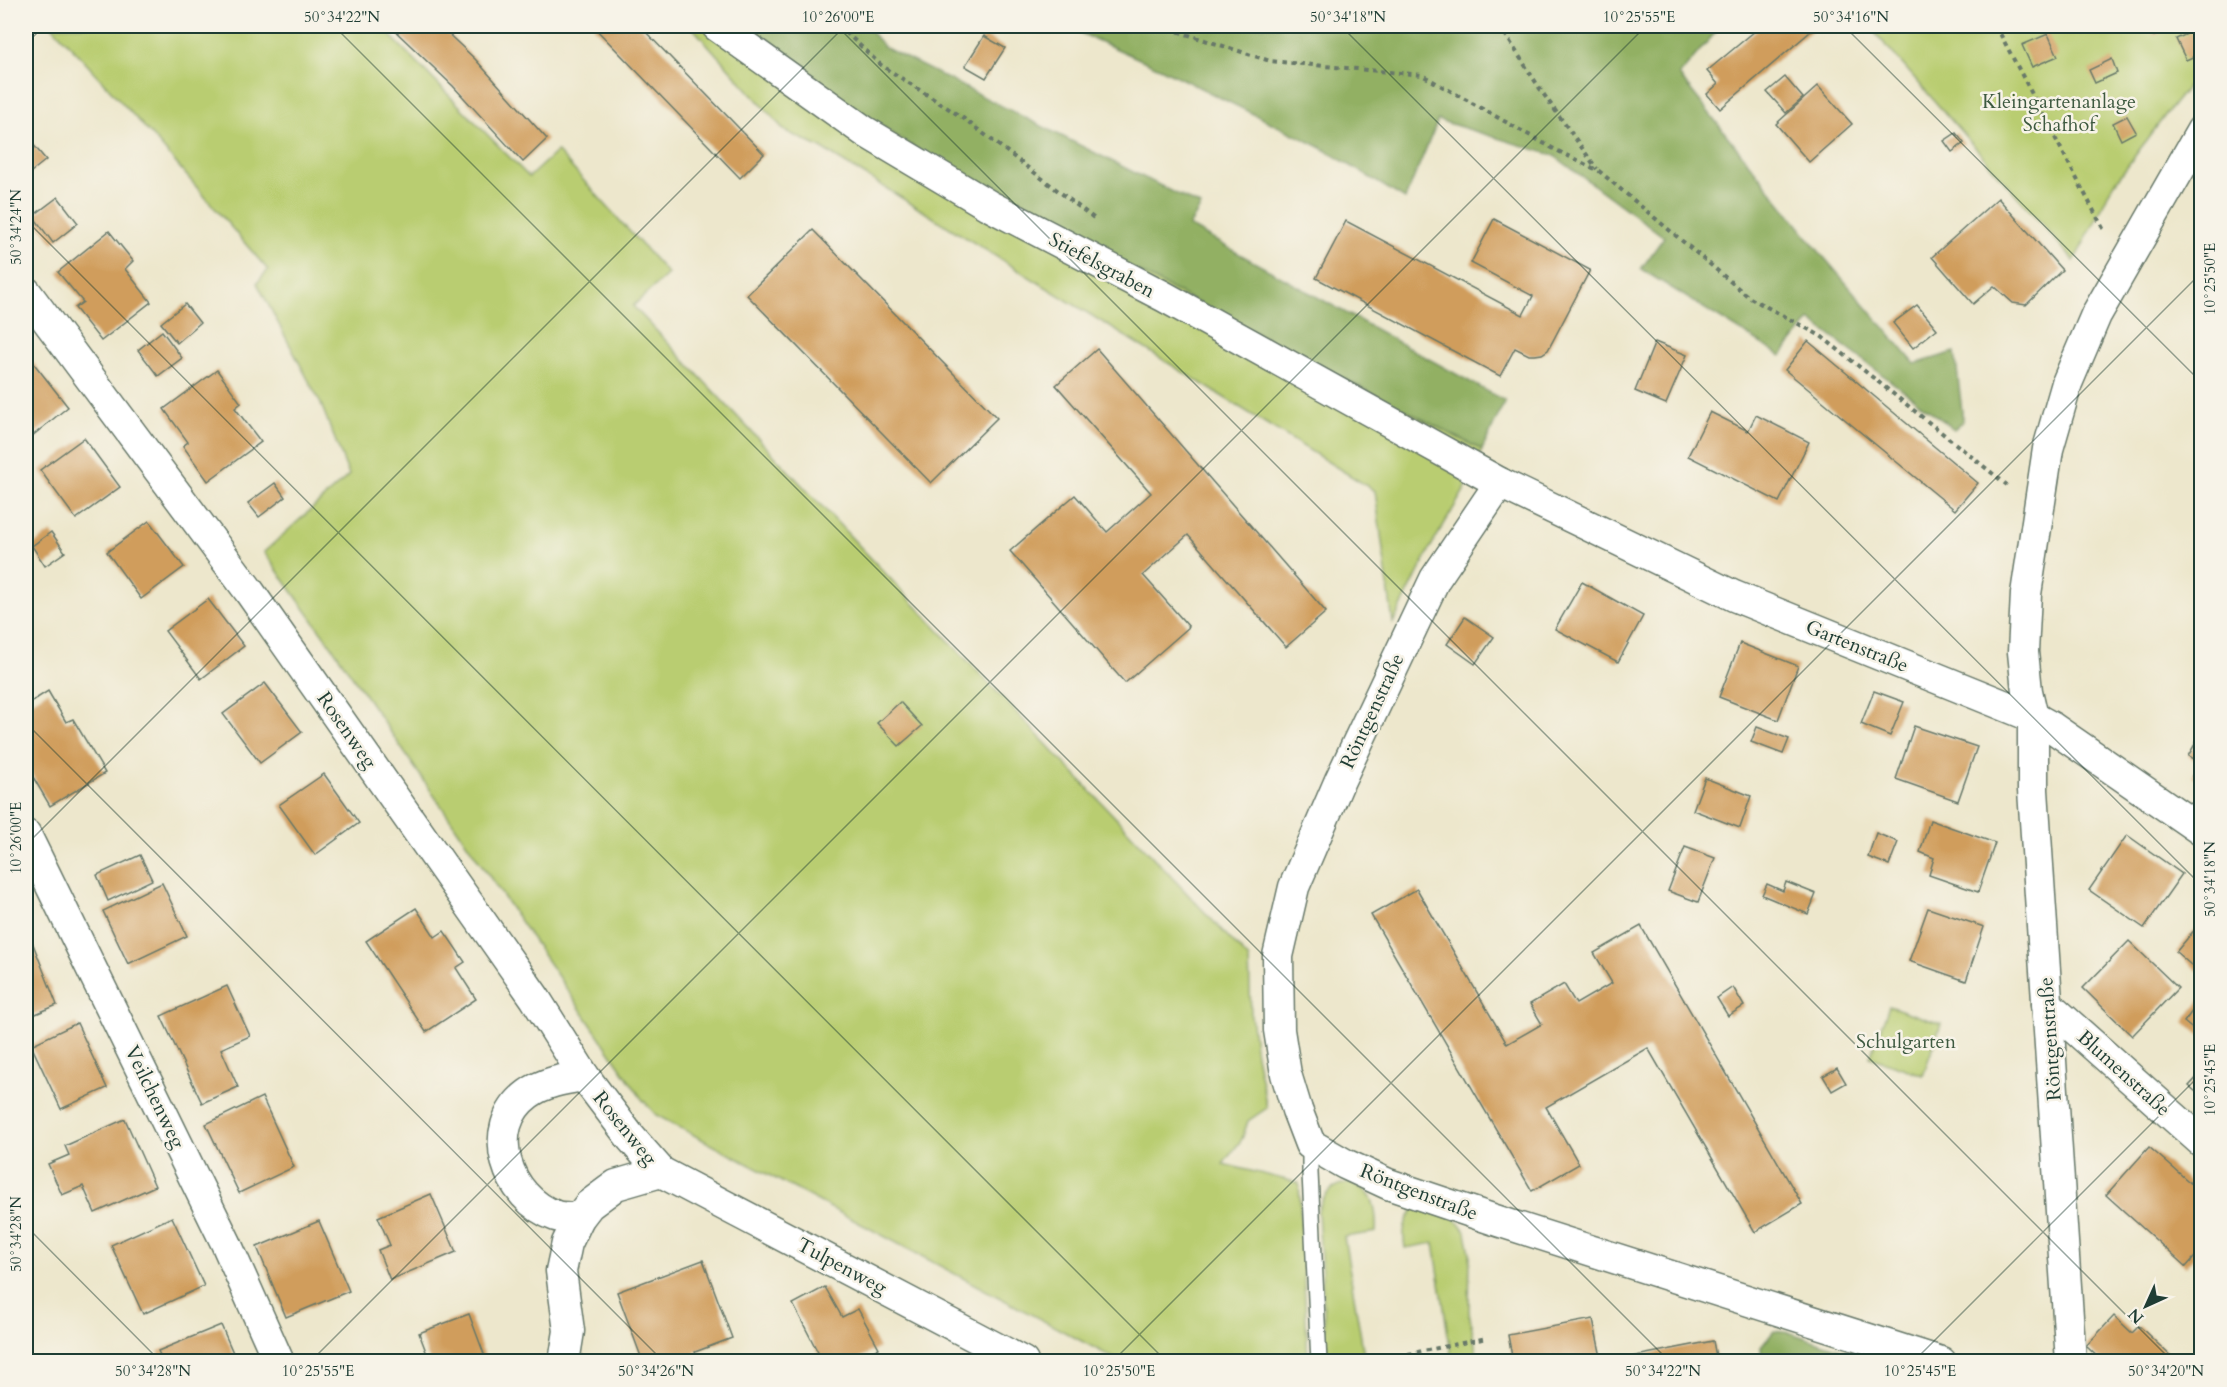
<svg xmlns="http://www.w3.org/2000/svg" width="2227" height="1387" font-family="Cardo,serif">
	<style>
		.green { fill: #b9cd71; stroke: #6c8552; stroke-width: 1.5 }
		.forest { fill: #92b063; stroke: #58764c; stroke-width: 1.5 }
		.building { fill: #d09d5b }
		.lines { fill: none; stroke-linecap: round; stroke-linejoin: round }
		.service-casing { stroke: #677869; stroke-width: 18 }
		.minor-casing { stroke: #677869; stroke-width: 33 }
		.path { stroke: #677869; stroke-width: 4; stroke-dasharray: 4.5 4.5; stroke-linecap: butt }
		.service { stroke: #fff; stroke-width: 15 }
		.minor { stroke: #fff; stroke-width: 30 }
		.ticks { fill: none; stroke: #1f3d34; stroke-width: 1.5; stroke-opacity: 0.45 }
		.labels { text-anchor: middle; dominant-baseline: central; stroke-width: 5; stroke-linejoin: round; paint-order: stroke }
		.park-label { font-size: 20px; fill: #3e5a40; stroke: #f7f3e8 }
		.street-label { font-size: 20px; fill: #1f3d34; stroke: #f7f3e8 }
		.neatline { fill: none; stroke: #1f3d34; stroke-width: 2 }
		.ticks-label { font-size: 15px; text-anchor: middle; fill: #1f3d34 }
	</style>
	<rect width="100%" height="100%" fill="#f7f3e8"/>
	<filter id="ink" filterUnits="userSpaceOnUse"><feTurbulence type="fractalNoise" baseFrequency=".0167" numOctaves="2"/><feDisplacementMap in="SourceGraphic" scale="12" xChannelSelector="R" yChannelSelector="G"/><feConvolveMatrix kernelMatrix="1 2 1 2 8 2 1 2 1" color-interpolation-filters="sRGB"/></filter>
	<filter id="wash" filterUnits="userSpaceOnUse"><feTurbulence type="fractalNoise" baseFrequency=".008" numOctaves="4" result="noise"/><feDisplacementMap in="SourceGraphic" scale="24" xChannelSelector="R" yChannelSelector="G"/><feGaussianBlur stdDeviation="1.35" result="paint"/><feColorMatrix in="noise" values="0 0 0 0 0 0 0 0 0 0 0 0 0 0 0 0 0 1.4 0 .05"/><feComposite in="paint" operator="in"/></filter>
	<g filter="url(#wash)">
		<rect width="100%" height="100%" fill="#ede7cc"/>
		<g class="green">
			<polygon points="52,26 381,26 529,177 557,151 668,274 633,306 1249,959 1251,1015 1256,1055 1267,1108 1248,1121 1242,1139 1223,1164 1299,1183 1308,1361 1119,1361 656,1115 642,1099 335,651 264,552 349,475 321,404 257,283 268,270 156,140"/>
			<polygon points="691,26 729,26 1104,254 1482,450 1465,489 1433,543 1393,623 1375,491 821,148 785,131"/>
			<polygon points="1869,26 2201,26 2201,70 2166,114 2111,188 2097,218 2074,261"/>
			<polygon points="1889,1006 1941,1024 1923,1075 1870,1057"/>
			<path d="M1349,1183C1374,1188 1377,1209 1376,1232L1344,1237L1365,1361H1327L1318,1211C1322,1197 1332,1184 1349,1183Z"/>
			<path d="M1416,1207L1455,1218L1466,1232L1470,1253L1469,1312L1478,1361H1452L1434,1243L1405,1248C1402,1231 1404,1220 1416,1207Z"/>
		</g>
		<g class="forest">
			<polygon points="729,26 866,26 884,47 1201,206 1189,226 1505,401 1482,450 1104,254 993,199"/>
			<polygon points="1065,26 1721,26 1679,75 1817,249 1915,364 1955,352 1963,421 1954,429 1810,320 1781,356 1641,269 1664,237 1553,155 1438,120 1405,199 1320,147 1162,69"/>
			<polygon points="1774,1331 1791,1333 1875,1361 1762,1361 1761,1347"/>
		</g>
		<g id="blocks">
			<g class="building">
				<polygon points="390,26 440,26 475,59 547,139 523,162 453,86"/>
				<polygon points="593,26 640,26 764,154 740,178"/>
				<polygon points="1761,26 1817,26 1720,109 1707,94 1718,84 1707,71"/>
				<polygon points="2149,26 2178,26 2154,36"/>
				<polygon points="2191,32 2202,53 2186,60 2176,39"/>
				<polygon points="2048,34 2058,56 2032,67 2022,45"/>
				<polygon points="984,36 1005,48 986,78 965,66"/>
				<polygon points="2112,59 2117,73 2095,83 2089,70"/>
				<polygon points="1785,77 1803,98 1786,113 1767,92"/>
				<polygon points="1818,86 1852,124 1809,162 1776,124"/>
				<polygon points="2127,116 2136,132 2121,140 2113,123"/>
				<polygon points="1956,133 1964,143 1952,152 1944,141"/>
				<polygon points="26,136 46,160 26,176"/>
				<polygon points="58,197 78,223 53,243 33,216"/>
				<polygon points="1998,198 2062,270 2026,305 2013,303 1994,286 1973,304 1932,257"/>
				<polygon points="1494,219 1590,270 1548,350 1542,354 1535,355 1529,355 1515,348 1500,376 1316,278 1346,221 1523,315 1533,296 1471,263"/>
				<polygon points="813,230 997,418 931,483 747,295"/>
				<polygon points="109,231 133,261 125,269 151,302 101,341 75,308 83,302 58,272"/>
				<polygon points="185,304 200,323 177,343 161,323"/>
				<polygon points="1917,305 1937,329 1913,348 1893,323"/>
				<polygon points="162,331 182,358 158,376 138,350"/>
				<polygon points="1808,341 1978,483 1955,510 1785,370"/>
				<polygon points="1655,342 1687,355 1666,404 1635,391"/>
				<polygon points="1097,349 1326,612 1286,647 1188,535 1143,575 1189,627 1125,683 1010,551 1075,495 1107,532 1151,493 1056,385"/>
				<polygon points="28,356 68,407 26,441 26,358"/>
				<polygon points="217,370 241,403 235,408 261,442 208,481 183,446 188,442 164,409"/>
				<polygon points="1710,412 1748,431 1756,415 1809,442 1779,502 1688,456"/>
				<polygon points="84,438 120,487 76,519 40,470"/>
				<polygon points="275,483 285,497 259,517 248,503"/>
				<polygon points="149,521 184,567 141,599 107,552"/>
				<polygon points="51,532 65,552 45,566 32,546"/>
				<polygon points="1582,582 1643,616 1618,662 1555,629"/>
				<polygon points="208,599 244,646 201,679 165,631"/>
				<polygon points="1465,617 1494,637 1475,664 1447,644"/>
				<polygon points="1740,643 1798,666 1778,720 1719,697"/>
				<polygon points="265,683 302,732 260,763 223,714"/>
				<polygon points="48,691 66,722 73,719 105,773 50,806 26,765 26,741 28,740 26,736 26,705"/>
				<polygon points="1874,691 1904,702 1890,736 1861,724"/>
				<polygon points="900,702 922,726 899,746 877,723"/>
				<polygon points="1914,726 1977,747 1958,801 1896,779"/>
				<polygon points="1757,727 1789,739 1783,754 1751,742"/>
				<polygon points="2198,739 2202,741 2202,781 2192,776 2200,763 2188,756"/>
				<polygon points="324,774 359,823 315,855 279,805"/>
				<polygon points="1705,778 1751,796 1740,828 1693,810"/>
				<polygon points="1930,820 1995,843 1978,892 1929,875 1934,858 1920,852"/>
				<polygon points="1876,833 1898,842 1889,865 1868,857"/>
				<polygon points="2127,835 2182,874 2144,928 2089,890"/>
				<polygon points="1685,847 1715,858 1698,902 1668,891"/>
				<polygon points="140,855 152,880 108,901 97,875"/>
				<polygon points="1786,882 1816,894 1808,914 1762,895 1767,884 1783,891"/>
				<polygon points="162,883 187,936 128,964 103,911"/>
				<polygon points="1417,889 1507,1044 1542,1024 1530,1004 1564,984 1576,1004 1612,983 1594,953 1641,926 1802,1204 1755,1232 1648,1048 1546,1107 1579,1164 1532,1191 1371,915"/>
				<polygon points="416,908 435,937 444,931 465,962 456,968 476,999 426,1032 366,941"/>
				<polygon points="1928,908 1984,927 1966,981 1909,961"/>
				<polygon points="2202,921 2202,967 2198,971 2176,952"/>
				<polygon points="26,929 27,929 57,1005 26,1018"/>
				<polygon points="2129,941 2178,988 2132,1036 2083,988"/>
				<polygon points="227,986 250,1036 221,1049 238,1087 202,1103 161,1016"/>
				<polygon points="1733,987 1744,1006 1728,1016 1717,998"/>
				<polygon points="2202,998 2202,1037 2184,1022"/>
				<polygon points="77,1023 107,1088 61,1109 31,1045"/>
				<polygon points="1837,1068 1846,1083 1832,1091 1823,1076"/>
				<polygon points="2202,1072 2202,1097 2189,1086"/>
				<polygon points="262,1097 294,1167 239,1193 206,1124"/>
				<polygon points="125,1119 155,1186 95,1213 83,1186 62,1195 48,1164 69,1155 65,1146"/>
				<polygon points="2149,1147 2202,1193 2202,1249 2186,1267 2106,1195"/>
				<polygon points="431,1194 456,1252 390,1280 378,1250 390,1245 378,1217"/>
				<polygon points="172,1217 204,1286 143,1314 111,1245"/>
				<polygon points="319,1221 349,1291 286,1317 257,1247"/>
				<polygon points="703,1260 732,1338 695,1352 699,1362 643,1362 617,1292"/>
				<polygon points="825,1287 842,1317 858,1309 879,1348 853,1362 823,1362 793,1304"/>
				<polygon points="469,1314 487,1362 430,1362 419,1333"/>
				<polygon points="2114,1316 2132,1333 2139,1326 2177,1362 2103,1362 2086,1346"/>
				<polygon points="1593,1319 1602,1362 1513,1362 1508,1335"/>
				<polygon points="221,1325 237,1362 163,1362 158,1351"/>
				<polygon points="1713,1341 1717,1362 1615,1362 1615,1360"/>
			</g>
		</g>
	</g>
	<g filter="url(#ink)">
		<use href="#blocks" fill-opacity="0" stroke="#677869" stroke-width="1.5"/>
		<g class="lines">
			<defs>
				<polyline id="service" points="1310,1144 1310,1173 1319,1362"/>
				<g id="minor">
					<polyline points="717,26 864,131 988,205 1163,296 1500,483 1734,596 2033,717 2053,728 2202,831"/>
					<polyline points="26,292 249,591 535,998 584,1076 631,1138 661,1172 1023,1362"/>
					<polyline points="1500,483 1435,579 1340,780 1294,887 1278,956 1279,1030 1286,1074 1297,1110 1310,1144 1345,1164 1388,1184 1498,1221 1941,1362"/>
					<polyline points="26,835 226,1243 279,1362"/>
					<polyline points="2047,1004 2202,1142"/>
					<path d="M579,1218C572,1217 562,1218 556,1216C507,1199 482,1128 528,1094C544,1082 565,1079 584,1076"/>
					<polyline points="564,1362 569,1331 561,1271 567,1243 579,1218 589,1205 616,1185 661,1172"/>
					<polyline points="2071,1362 2033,790 2033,717 2027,691 2023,652 2026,594 2048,449 2067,383 2096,315 2202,130"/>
				</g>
			</defs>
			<use href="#service" class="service-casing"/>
			<use href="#minor" class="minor-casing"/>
			<g class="path">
				<polyline points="839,26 881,65 963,118 1095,219"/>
				<polyline points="1161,26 1270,61 1422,75 1554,149 1599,171 1750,298 1821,336 2007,485"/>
				<polyline points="1500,26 1542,92 1597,169"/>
				<polyline points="1996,26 2105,232"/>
				<polyline points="1408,1354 1487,1338"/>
			</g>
			<use href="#service" class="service"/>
			<use href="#minor" class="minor"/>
		</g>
	</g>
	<path class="ticks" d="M334,26L1670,1362M837,26L2173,1362M1341,26L2202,886M1844,26L2202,383M26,44L44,26M26,220L1167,1362M26,723L664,1362M26,845L845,26M26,1226L161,1362M310,1362L1646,26M1112,1362L2202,272M1913,1362L2202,1073"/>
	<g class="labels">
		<g class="park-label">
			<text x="2059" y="101">Kleingartenanlage<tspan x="2059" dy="23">Schafhof</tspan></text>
			<text x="1906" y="1041">Schulgarten</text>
		</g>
		<g class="street-label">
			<text transform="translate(1102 265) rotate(28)">Stiefelsgraben</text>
			<text transform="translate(1857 646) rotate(22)">Gartenstraße</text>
			<text transform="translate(1372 711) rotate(-65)">Röntgenstraße</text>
			<text transform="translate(347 730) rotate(55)">Rosenweg</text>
			<text transform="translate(2050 1039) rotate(-94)">Röntgenstraße</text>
			<text transform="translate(2124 1073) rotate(42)">Blumenstraße</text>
			<text transform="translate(155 1097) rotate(64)">Veilchenweg</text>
			<text transform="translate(625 1128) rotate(51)">Rosenweg</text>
			<text transform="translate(1419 1192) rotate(21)">Röntgenstraße</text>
			<text transform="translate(842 1266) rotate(28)">Tulpenweg</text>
		</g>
	</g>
	<rect width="2227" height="1387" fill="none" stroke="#f7f3e8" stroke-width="66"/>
	<g transform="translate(2146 1306) rotate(225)" stroke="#f7f3e8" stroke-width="4.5" paint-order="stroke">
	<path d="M0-4.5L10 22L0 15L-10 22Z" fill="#1f3d34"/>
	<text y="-9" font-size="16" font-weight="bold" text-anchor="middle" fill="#1f3d34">N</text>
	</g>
	<rect x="33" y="33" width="2161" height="1321" class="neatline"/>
	<g class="ticks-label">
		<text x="342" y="22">50°34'22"N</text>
		<text x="838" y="22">10°26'00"E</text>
		<text x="1348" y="22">50°34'18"N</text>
		<text x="1639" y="22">10°25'55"E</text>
		<text x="1851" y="22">50°34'16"N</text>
		<text transform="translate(16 227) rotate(-90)" y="5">50°34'24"N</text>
		<text transform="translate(2210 279) rotate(-90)" y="5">10°25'50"E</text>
		<text transform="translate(16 838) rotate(-90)" y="5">10°26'00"E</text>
		<text transform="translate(2210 879) rotate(-90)" y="5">50°34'18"N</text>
		<text transform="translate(2210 1080) rotate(-90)" y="5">10°25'45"E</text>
		<text transform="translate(16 1234) rotate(-90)" y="5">50°34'28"N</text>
		<text x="153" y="1376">50°34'28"N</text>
		<text x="318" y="1376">10°25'55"E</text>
		<text x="656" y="1376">50°34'26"N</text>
		<text x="1119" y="1376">10°25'50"E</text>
		<text x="1663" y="1376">50°34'22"N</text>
		<text x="1920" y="1376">10°25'45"E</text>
		<text x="2166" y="1376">50°34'20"N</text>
	</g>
</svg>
